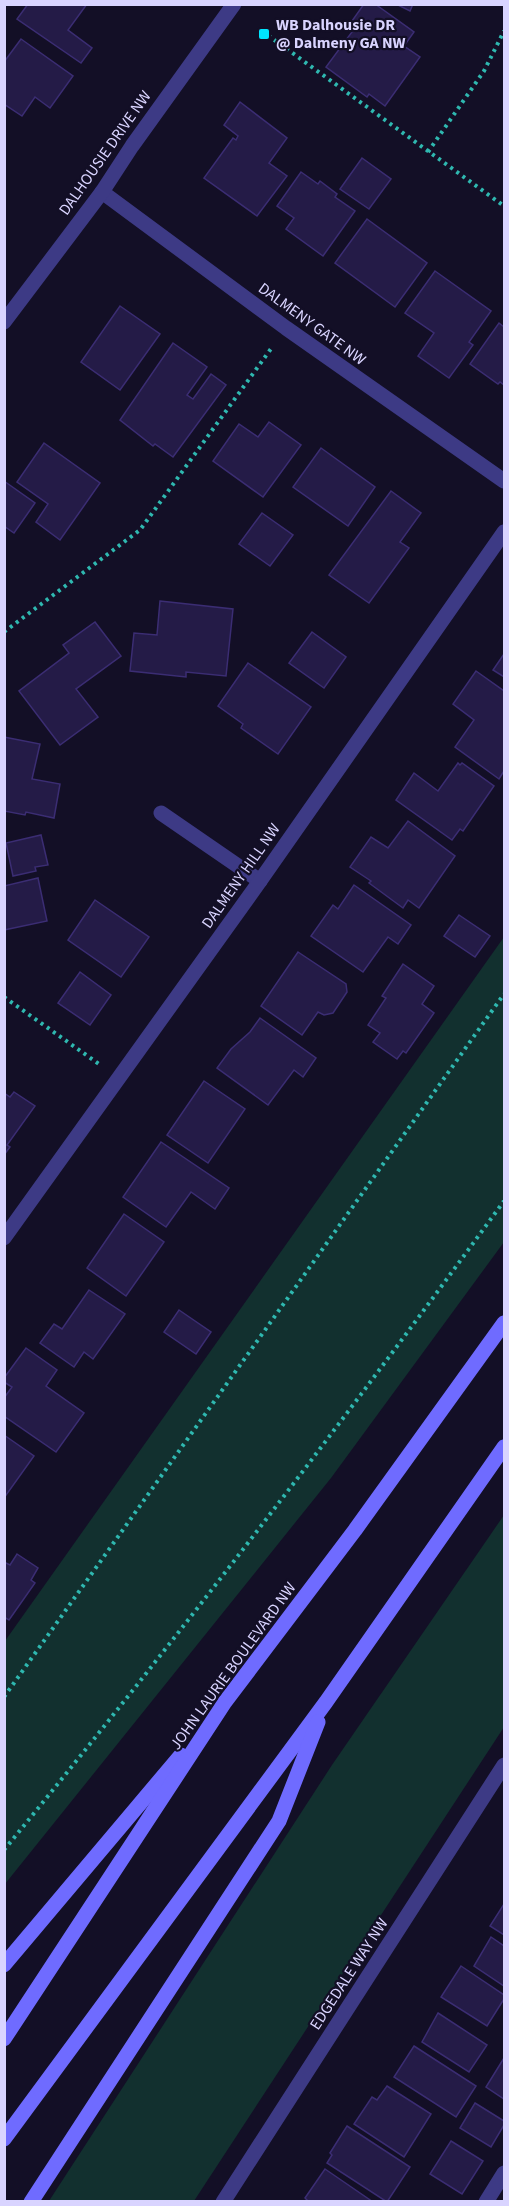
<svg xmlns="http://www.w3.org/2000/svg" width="509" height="2206" font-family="'Source Sans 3',sans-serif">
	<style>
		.green { fill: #12302f }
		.building { fill: #241b47; stroke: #3b2d73; stroke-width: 1.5 }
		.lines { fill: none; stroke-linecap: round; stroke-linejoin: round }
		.path { stroke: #2fb8b0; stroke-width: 4; stroke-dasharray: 3 4.5; stroke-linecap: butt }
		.service { stroke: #3d3a85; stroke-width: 15 }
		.minor { stroke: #3d3a85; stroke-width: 15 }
		.tertiary { stroke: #3d3a85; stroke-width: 15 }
		.secondary { stroke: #6f6bff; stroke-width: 15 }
		.poi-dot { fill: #00e5ff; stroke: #130f26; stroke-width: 2 }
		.labels { text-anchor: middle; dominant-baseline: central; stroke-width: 4.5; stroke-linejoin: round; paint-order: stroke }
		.poi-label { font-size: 16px; font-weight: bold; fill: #d9d4ff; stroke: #130f26; text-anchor: start }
		.street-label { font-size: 16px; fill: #d9d4ff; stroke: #130f26 }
	</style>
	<rect width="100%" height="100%" fill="#130f26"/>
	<g class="green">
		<polygon points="504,937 504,1242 331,1478 5,1884 5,1641"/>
		<polygon points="504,1515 504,1727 194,2201 49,2201 332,1765"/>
	</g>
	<g class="building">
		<polygon points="28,4 87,4 68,30 92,48 81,63 17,19"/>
		<polygon points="364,4 375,4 414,32 404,46 420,57 385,106 369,94 367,97 326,67 352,32 347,28"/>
		<polygon points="396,4 413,4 410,11"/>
		<polygon points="21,39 73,76 50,108 35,97 22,116 4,104 4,62"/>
		<polygon points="240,102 287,138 269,163 287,176 257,216 204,178 233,138 236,140 238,136 224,125"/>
		<polygon points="362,158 391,179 369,209 340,189"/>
		<polygon points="301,172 318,184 320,181 337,194 335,197 355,211 323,256 286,229 294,218 277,206"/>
		<polygon points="367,219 427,263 395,307 335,263"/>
		<polygon points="435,271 491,311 469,342 473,345 449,378 418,356 434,333 405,313"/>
		<polygon points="120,306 160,334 120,390 81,362"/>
		<polygon points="499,323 504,327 504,385 500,382 498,384 470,364"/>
		<polygon points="173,343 207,367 187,395 193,399 211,374 226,385 173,457 155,444 153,446 120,420"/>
		<polygon points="269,422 301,445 263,497 213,461 239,424 258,437"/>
		<polygon points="44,443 100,483 60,540 36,522 48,504 17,482"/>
		<polygon points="321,448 375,487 348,526 293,487"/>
		<polygon points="4,481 35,503 14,533 4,526"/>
		<polygon points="391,491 421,513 400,542 409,548 369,603 329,575"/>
		<polygon points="262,513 293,535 270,566 239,544"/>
		<polygon points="160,601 233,609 226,676 186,672 186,677 130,671 134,633 157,635"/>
		<polygon points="95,622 121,656 76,689 98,717 60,745 19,691 69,653 63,645"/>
		<polygon points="312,632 346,657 324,688 289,663"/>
		<polygon points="504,654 504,677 493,670"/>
		<polygon points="248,663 311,707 278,754 241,728 243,724 218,706"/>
		<polygon points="476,671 504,691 504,771 499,779 455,747 474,720 453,704"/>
		<polygon points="4,737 40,744 32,779 60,784 54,818 26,812 25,815 4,811"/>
		<polygon points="458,763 460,765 462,763 494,786 463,831 460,829 452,840 396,800 414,773 438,791"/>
		<polygon points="408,821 455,856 419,908 408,900 403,908 369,883 371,881 350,867 371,837 388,848"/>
		<polygon points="41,835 48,865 35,867 36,871 13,876 6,843"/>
		<polygon points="38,878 47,921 4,930 4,886"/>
		<polygon points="354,885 411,925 398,944 388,937 363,972 311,936 333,905 338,909"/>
		<polygon points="95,900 149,937 121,977 68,940"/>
		<polygon points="459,915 490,936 475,957 444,936"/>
		<polygon points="298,952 346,984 347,992 333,1013 324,1015 318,1012 302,1035 261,1006"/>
		<polygon points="403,964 434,986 422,1004 434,1013 406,1053 403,1051 397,1059 373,1042 380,1033 368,1025 386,998 382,996"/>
		<polygon points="80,972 111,995 90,1025 58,1003"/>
		<polygon points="260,1018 316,1058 303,1077 294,1070 268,1105 217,1068 231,1049 250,1032"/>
		<polygon points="204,1081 245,1109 208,1163 167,1135"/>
		<polygon points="14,1092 35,1106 7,1145 10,1147 4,1155 4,1093 10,1097"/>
		<polygon points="161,1142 229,1188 215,1209 191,1192 166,1227 123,1197"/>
		<polygon points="124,1214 164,1242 126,1296 87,1268"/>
		<polygon points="89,1290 125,1314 93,1359 84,1352 74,1367 40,1343 54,1324 62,1329"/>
		<polygon points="179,1310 211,1332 196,1354 164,1332"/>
		<polygon points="26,1348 57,1370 46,1386 84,1413 56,1452 4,1416 4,1398 12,1387 4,1382 4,1378"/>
		<polygon points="4,1435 34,1456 4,1498"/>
		<polygon points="17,1554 38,1568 31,1580 35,1583 9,1620 4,1617 4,1562 10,1565"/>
		<polygon points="504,1904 504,1935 490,1926"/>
		<polygon points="491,1937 504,1946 504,1986 474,1966"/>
		<polygon points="461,1966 504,1995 504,1999 487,2026 441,1997"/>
		<polygon points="438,2013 487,2045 469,2072 422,2042"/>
		<polygon points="414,2046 476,2086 456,2117 394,2077"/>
		<polygon points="504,2058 504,2099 486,2087"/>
		<polygon points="387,2086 431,2114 404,2157 354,2124 372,2097 377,2100"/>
		<polygon points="475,2103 504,2121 504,2125 491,2147 460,2128"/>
		<polygon points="347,2126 410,2167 387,2202 327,2163 332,2155 330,2153"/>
		<polygon points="451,2141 483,2161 462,2194 430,2174"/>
		<polygon points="325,2169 373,2202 309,2202 305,2198"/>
	</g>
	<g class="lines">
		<g class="path">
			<polyline points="262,31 504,206"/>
			<polyline points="428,152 484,71 504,31"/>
			<polyline points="4,632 140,530 273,346"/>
			<polyline points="4,997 99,1064"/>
			<polyline points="4,1697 504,994"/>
			<path d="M4,1850C177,1639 343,1422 504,1201"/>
		</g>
		<polyline class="service" points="486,2202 504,2173"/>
		<g class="minor">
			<polyline points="102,192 286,328 504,481"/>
			<polyline points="161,813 260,881"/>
			<polyline points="4,1238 260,881 504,532"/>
			<polyline points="223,2202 504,1765"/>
		</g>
		<polyline class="tertiary" points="4,322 102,192 132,146 234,4"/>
		<g class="secondary">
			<polyline points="4,1965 181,1755"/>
			<polyline points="4,2039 225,1702 355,1530 504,1323"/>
			<polyline points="4,2139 326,1702 504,1447"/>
			<polyline points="31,2202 279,1821 318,1722"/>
		</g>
	</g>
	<rect class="poi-dot" x="258" y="28" width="12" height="12" rx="3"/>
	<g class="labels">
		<g class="poi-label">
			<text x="276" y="25">WB Dalhousie DR<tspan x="276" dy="18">@ Dalmeny GA NW</tspan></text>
		</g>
		<g class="street-label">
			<text transform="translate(105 153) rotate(-55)">DALHOUSIE DRIVE NW</text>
			<text transform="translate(312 324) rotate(36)">DALMENY GATE NW</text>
			<text transform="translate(241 876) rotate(-55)">DALMENY HILL NW</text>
			<text transform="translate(233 1666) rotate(-54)">JOHN LAURIE BOULEVARD NW</text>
			<text transform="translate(349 1974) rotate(-57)">EDGEDALE WAY NW</text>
		</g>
	</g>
	<rect width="509" height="2206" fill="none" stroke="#d9d4ff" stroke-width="12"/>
</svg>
